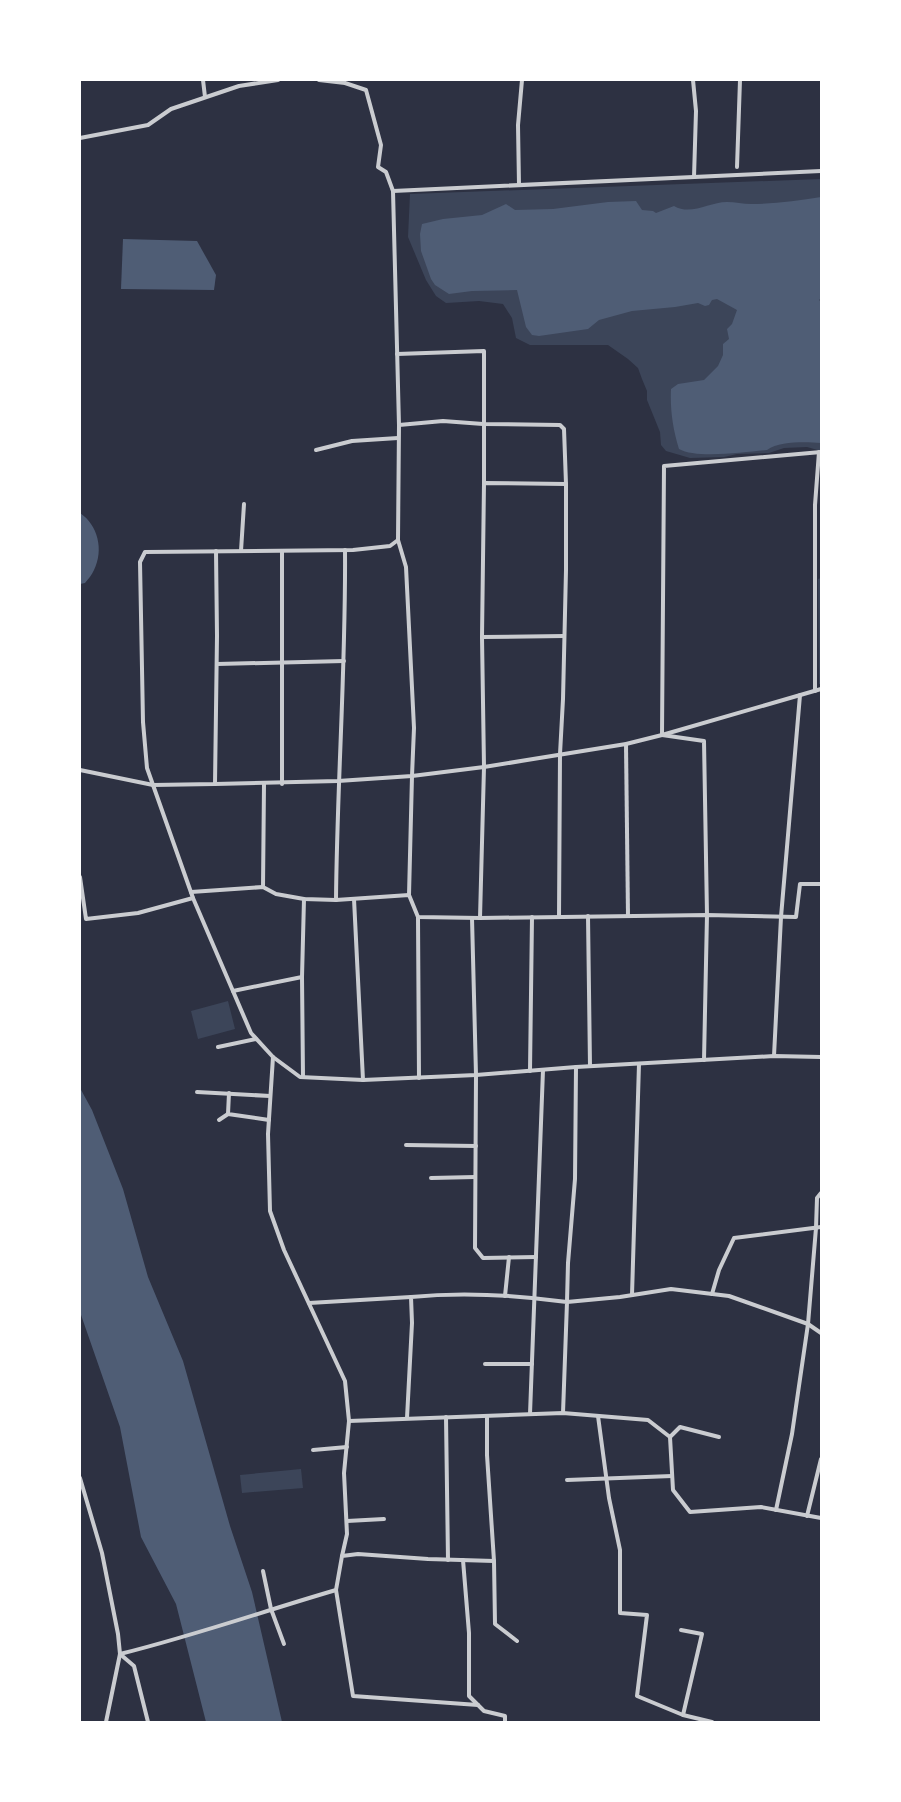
<svg xmlns="http://www.w3.org/2000/svg" width="901" height="1802" font-family="Mulish,sans-serif">
	<style>
		.green { fill: #3c4559 }
		.water { fill: #4f5d75 }
		.lines { fill: none; stroke-linecap: round; stroke-linejoin: round }
		.minor { stroke: #caccd0; stroke-width: 4 }
	</style>
	<rect width="100%" height="100%" fill="#2d3142"/>
	<g class="green">
		<polygon points="821,179 821,451 807,447 784,448 769,453 737,454 724,457 690,458 666,451 661,445 660,432 647,400 647,391 642,379 638,368 628,359 608,345 530,345 516,338 512,318 503,304 479,301 446,303 436,296 426,280 408,237 410,194"/>
		<polygon points="821,578 821,684 819,684 818,579"/>
		<polygon points="228,1001 235,1029 198,1039 191,1011"/>
		<polygon points="301,1469 303,1488 242,1493 240,1475"/>
	</g>
	<g class="water">
		<path d="M821,197V298L819,300L821,302V443C805,442 780,441 767,450C746,452 696,459 679,449C673,429 670,410 671,389L678,384L704,380L718,366L723,355V344L729,339L727,329L732,324L737,310L717,299L712,300L709,305L705,306L698,303L675,307L632,311L599,320L588,329L539,336L532,335L526,327L517,290L472,291L449,294L435,285L431,279L421,251L420,234L422,224L443,219L482,215L506,204L515,210L553,209L608,202L636,201L642,210L653,211L656,213L674,206C691,216 709,202 727,202C735,202 743,204 751,204C774,204 798,201 821,197Z"/>
		<polygon points="123,239 197,241 216,275 214,290 121,289"/>
		<path d="M80,513C98,525 104,550 94,570C92,575 88,579 85,583L80,584Z"/>
		<polygon points="80,1088 92,1110 123,1189 148,1277 183,1361 230,1526 252,1592 282,1722 206,1722 176,1604 141,1537 120,1427 80,1312"/>
	</g>
	<g class="lines">
		<g class="minor">
			<polyline points="203,80 205,97"/>
			<polyline points="319,80 345,83 366,90 381,145 378,167 386,172 393,191 399,425 398,540 390,546 353,550 145,552 140,562 143,722 147,768 193,898 251,1033 273,1057 300,1077 363,1080 476,1075 576,1067 774,1056 821,1057"/>
			<polyline points="693,80 696,111 694,177"/>
			<polyline points="80,138 148,125 171,109 239,86 278,80"/>
			<polyline points="737,167 740,80"/>
			<polyline points="519,185 518,125 522,80"/>
			<polyline points="393,191 821,171"/>
			<polyline points="397,354 484,351 484,483"/>
			<polyline points="399,425 443,421 483,424 560,425 564,429 566,484"/>
			<polyline points="316,450 352,441 398,438"/>
			<polyline points="398,540 406,567 414,728 412,776 409,895"/>
			<polyline points="241,551 244,504"/>
			<polyline points="482,637 484,483 566,484 566,570 563,699 560,754 559,917"/>
			<polyline points="217,664 344,661"/>
			<polyline points="815,691 815,505 819,452"/>
			<polyline points="626,744 628,916"/>
			<polyline points="80,770 153,785 215,784 217,636 216,551"/>
			<polyline points="215,784 338,781 412,776 484,767 626,744 662,735 821,689"/>
			<polyline points="282,784 282,551"/>
			<polyline points="80,877 86,919 138,913 193,898"/>
			<polyline points="263,887 264,784"/>
			<polyline points="191,892 263,887 276,894 304,899 336,900 409,895 418,917 480,918 707,915 796,917 800,884 821,884"/>
			<polyline points="354,899 363,1080"/>
			<path d="M336,900C337,783 346,667 345,550"/>
			<polyline points="588,916 590,1066"/>
			<polyline points="418,917 419,1078"/>
			<polyline points="472,918 476,1075 475,1248 483,1258 536,1257"/>
			<polyline points="480,918 484,767 482,637 564,636"/>
			<polyline points="233,991 302,977"/>
			<polyline points="218,1047 256,1039"/>
			<polyline points="774,1056 781,917 800,695"/>
			<polyline points="273,1057 268,1134 270,1211 284,1250 345,1381 349,1421 344,1473 347,1534 342,1556"/>
			<polyline points="704,1060 707,915 704,741 662,735 664,466 821,452"/>
			<polyline points="576,1067 575,1179 568,1263 567,1302 620,1297 671,1289 729,1296 808,1324 821,1333"/>
			<polyline points="530,1071 532,917"/>
			<polyline points="303,1077 302,977 304,899"/>
			<polyline points="197,1092 270,1096"/>
			<polyline points="229,1093 228,1114 269,1120"/>
			<polyline points="219,1120 228,1114"/>
			<polyline points="406,1145 476,1146"/>
			<polyline points="431,1178 475,1177"/>
			<polyline points="712,1294 719,1270 734,1238 821,1227"/>
			<polyline points="632,1295 639,1064"/>
			<polyline points="505,1296 509,1257"/>
			<polyline points="309,1303 411,1297"/>
			<polyline points="485,1364 532,1364"/>
			<polyline points="530,1414 543,1070"/>
			<polyline points="598,1416 609,1498 620,1550 620,1613 647,1615 637,1696 683,1715 712,1722"/>
			<polyline points="446,1417 448,1560"/>
			<path d="M407,1418L412,1323L411,1297C462,1292 516,1295 567,1302L563,1413"/>
			<polyline points="349,1421 563,1413 648,1420 670,1437 673,1490 690,1512 761,1507 821,1518"/>
			<polyline points="670,1437 680,1427 719,1437"/>
			<polyline points="313,1450 347,1447"/>
			<polyline points="80,1478 102,1553 118,1634 120,1654 106,1722"/>
			<polyline points="567,1480 672,1476"/>
			<polyline points="776,1510 792,1434 808,1324 816,1228 817,1198 821,1193"/>
			<polyline points="807,1516 821,1459"/>
			<polyline points="347,1521 384,1519"/>
			<polyline points="463,1560 469,1633 469,1696 484,1711 505,1716 505,1722"/>
			<polyline points="494,1561 495,1624 517,1641"/>
			<polyline points="263,1571 271,1609 284,1644"/>
			<polyline points="336,1590 353,1696 478,1705"/>
			<polyline points="681,1630 702,1634 683,1715"/>
			<path d="M120,1654C193,1636 264,1611 336,1590L342,1556L358,1554L428,1559L494,1561L487,1455V1416"/>
			<polyline points="120,1654 134,1666 148,1722"/>
		</g>
	</g>
	<rect width="901" height="1802" fill="none" stroke="#ffffff" stroke-width="162"/>
</svg>
